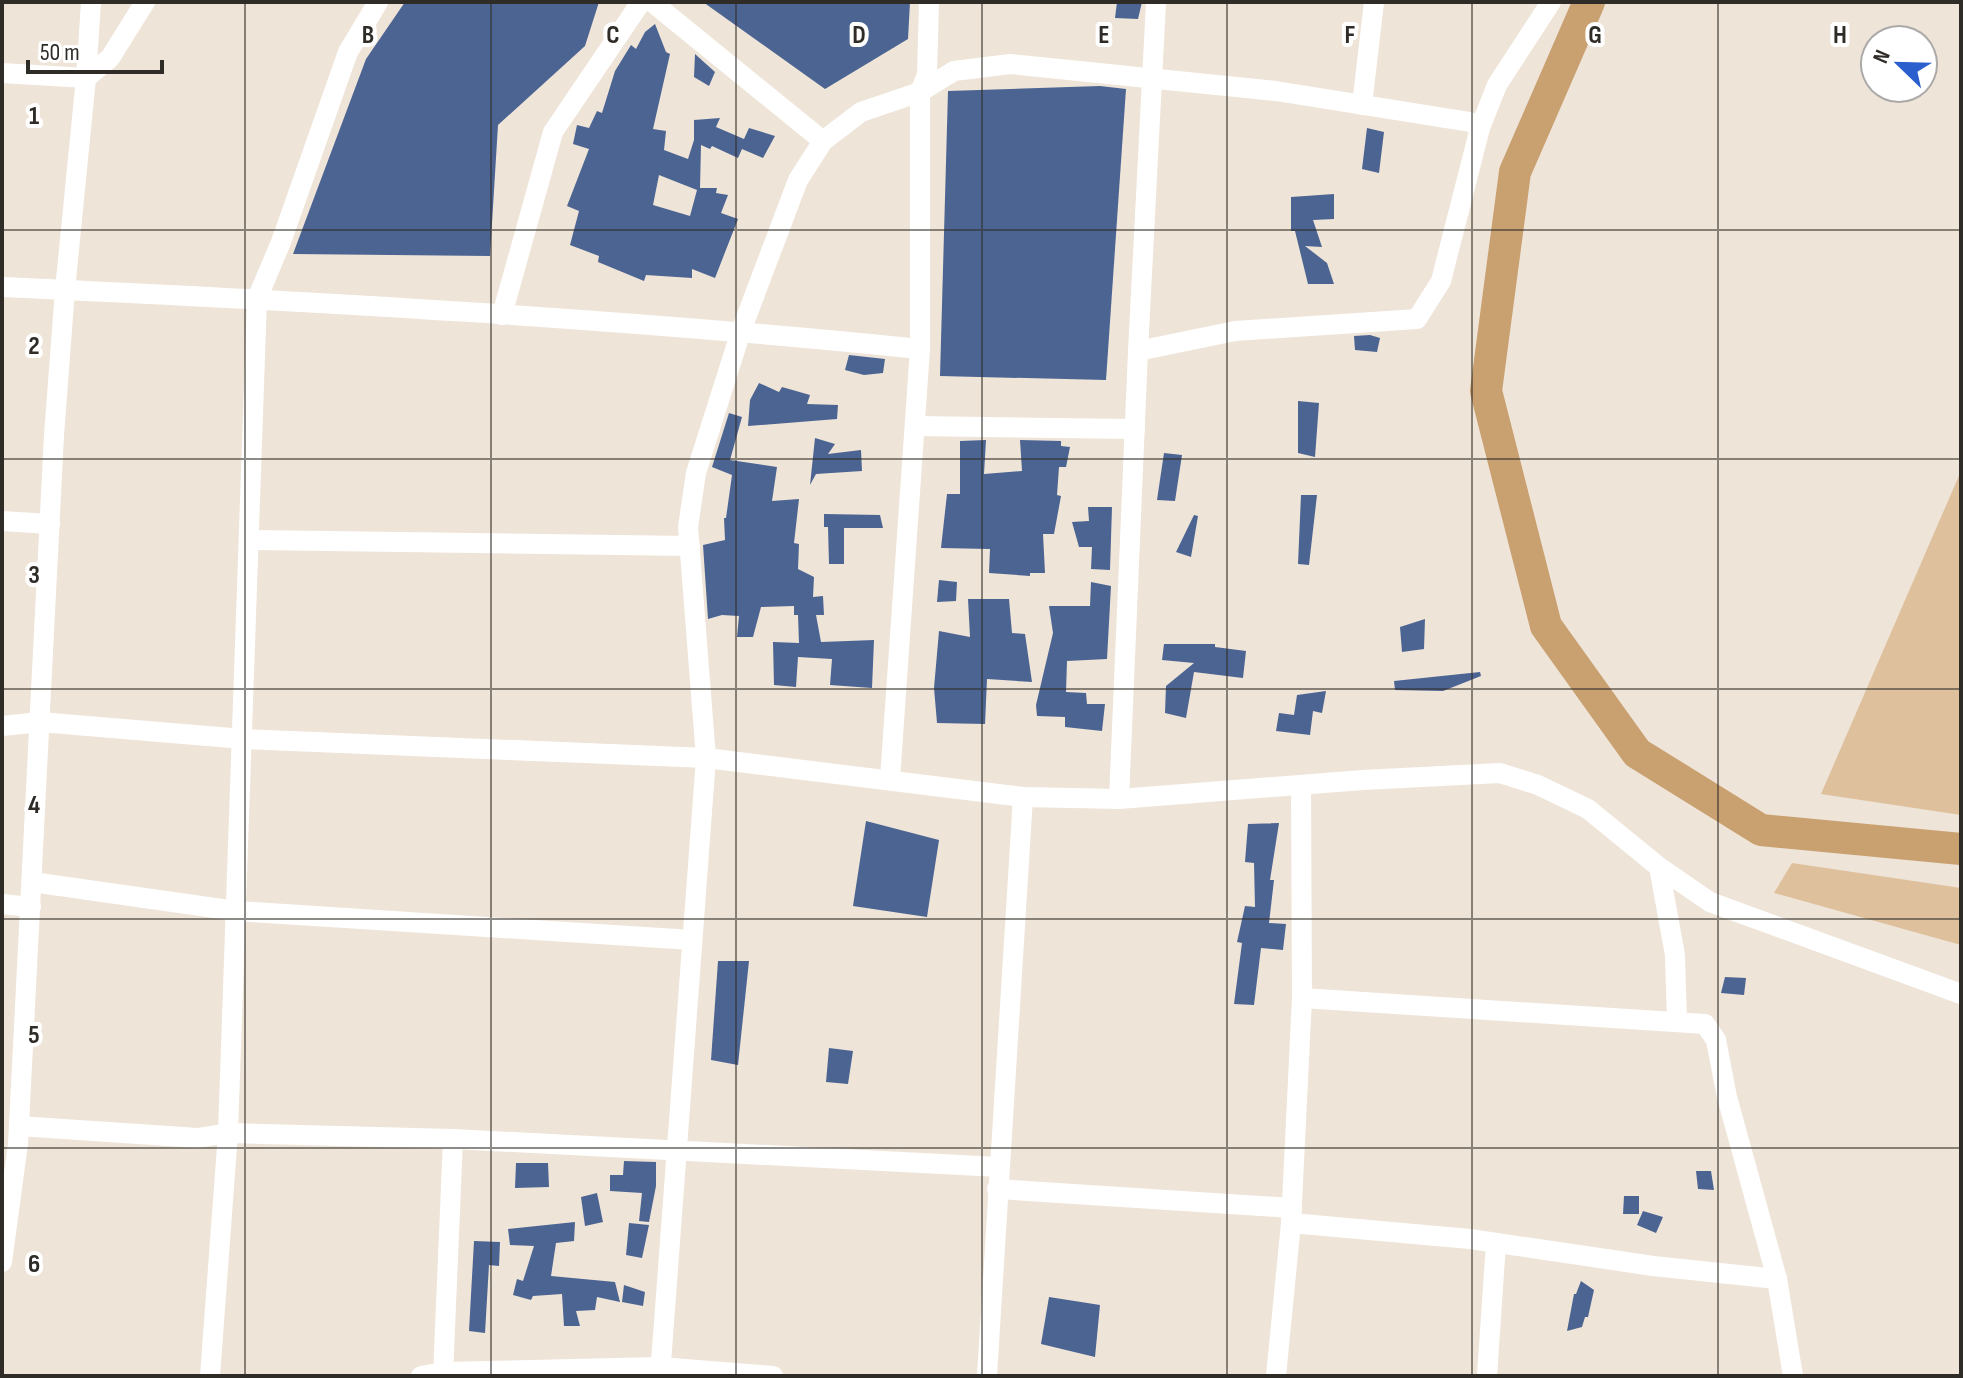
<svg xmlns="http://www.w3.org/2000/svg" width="1963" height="1378" font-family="'Sofia Sans Condensed',sans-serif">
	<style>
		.green { fill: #dec09d }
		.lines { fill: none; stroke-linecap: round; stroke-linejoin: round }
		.river { stroke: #c9a070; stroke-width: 32 }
		.building { fill: #4b6492; fill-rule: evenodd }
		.minor { stroke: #fff; stroke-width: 20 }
		.grid { fill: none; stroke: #2f2b27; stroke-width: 2; stroke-opacity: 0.55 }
		.grid-label { font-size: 26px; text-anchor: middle; font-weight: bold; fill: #2f2b27; stroke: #fff; stroke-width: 8; stroke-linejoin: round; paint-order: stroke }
	</style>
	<rect width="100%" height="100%" fill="#efe4d8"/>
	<g class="green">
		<polygon points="1961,471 1961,815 1821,794"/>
		<polygon points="1792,863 1961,888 1961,945 1774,893"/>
	</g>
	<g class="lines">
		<polyline class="river" points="1589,2 1515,172 1486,391 1546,626 1637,753 1761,830 1961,849"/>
	</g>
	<g class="building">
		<polygon points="405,2 599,2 585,46 498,125 490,256 293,254 366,59"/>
		<polygon points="703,2 910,2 908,39 825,89"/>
		<polygon points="1117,2 1142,2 1138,19 1115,18"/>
		<path d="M655,24L666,52L670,54L653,129L666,131L664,150L688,159L694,140V120L720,118L716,127L744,139L749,128L775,136L763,158L742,149L738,158L712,146L710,149L701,145L700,188H717L716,193L728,195L721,213L738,219L715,278L692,269V278L646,275L644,281L598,262L599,256L570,245L579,211L567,206L589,149L573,144L577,125L589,128L597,111L602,113L615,71L631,45L636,49L645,32ZM659,175L697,190L690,216L653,205Z"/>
		<polygon points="695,54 715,72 709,86 694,77"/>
		<polygon points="1100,86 1126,89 1106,380 940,376 948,91"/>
		<polygon points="1367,128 1384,132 1379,173 1362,169"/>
		<polygon points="1334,194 1334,219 1313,220 1322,247 1305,246 1327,263 1334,284 1308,284 1295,231 1291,231 1291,197"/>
		<polygon points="1370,335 1380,338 1377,352 1355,350 1354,336"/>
		<polygon points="849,355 885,359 883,373 864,375 845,370"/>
		<polygon points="759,383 779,392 782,387 810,395 807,404 838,405 837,419 748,426 750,400"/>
		<polygon points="1298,401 1319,403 1315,457 1298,453"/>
		<polygon points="729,413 742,417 730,460 777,467 772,501 799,499 794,543 799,544 798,569 814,577 813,597 823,596 824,615 816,615 821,642 874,640 872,688 830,685 832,659 798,657 796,687 774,685 773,642 799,643 798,615 794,615 794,606 761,607 753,637 737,637 739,616 722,615 708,619 703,545 725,540 724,518 726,518 732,475 712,467"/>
		<polygon points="815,438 835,444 828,454 861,450 862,471 816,474 810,485"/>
		<polygon points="986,440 984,474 1022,471 1020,440 1061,441 1061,446 1070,447 1066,467 1059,467 1057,495 1061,496 1054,534 1043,534 1045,573 1030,573 1030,576 989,573 990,549 941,548 947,494 960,494 960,441"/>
		<polygon points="1164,453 1182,455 1175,501 1157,500"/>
		<polygon points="1301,495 1317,495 1309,565 1298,564"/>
		<polygon points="1088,507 1112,507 1110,570 1091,569 1092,547 1079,547 1072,522 1089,521"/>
		<polygon points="824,514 880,515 883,528 844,528 844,564 829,564 828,527 824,527"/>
		<polygon points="1194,515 1198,516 1191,557 1176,552"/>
		<polygon points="939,580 957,582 956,601 937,602"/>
		<polygon points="1091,582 1111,586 1107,659 1067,661 1066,692 1086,693 1087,704 1105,704 1102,731 1065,727 1065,717 1037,716 1036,705 1053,633 1049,606 1090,606"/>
		<polygon points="968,599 1009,599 1012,633 1025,634 1032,682 987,679 985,724 937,723 934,688 939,631 970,637"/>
		<polygon points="1425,619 1424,649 1402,652 1400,627"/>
		<polygon points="1164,644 1215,644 1215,647 1246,651 1243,678 1194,672 1186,718 1165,713 1166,686 1194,663 1162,660"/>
		<polygon points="1480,672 1481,676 1443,691 1395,690 1394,681"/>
		<polygon points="1326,691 1322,713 1313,711 1310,735 1276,731 1279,713 1294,715 1297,695"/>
		<polygon points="866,821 939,840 927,917 853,906"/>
		<polygon points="1279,823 1270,880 1274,880 1269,923 1286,924 1283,950 1261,948 1254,1005 1234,1004 1242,943 1237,942 1245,906 1255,907 1254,863 1245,862 1248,824"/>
		<polygon points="718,961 749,961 738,1065 711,1060"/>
		<polygon points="1725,977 1746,978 1744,995 1721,993"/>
		<polygon points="829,1048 853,1051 848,1084 826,1082"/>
		<polygon points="624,1161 656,1162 656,1186 649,1222 639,1221 642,1193 610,1191 610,1175 623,1175"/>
		<polygon points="516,1163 548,1163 549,1187 515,1188"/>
		<polygon points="1696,1171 1711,1171 1714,1190 1698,1189"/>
		<polygon points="597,1193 603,1222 585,1226 581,1197"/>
		<polygon points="1624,1196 1639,1196 1639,1214 1623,1214"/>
		<polygon points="1643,1211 1663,1217 1656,1233 1637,1225"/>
		<polygon points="575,1222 574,1241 556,1243 551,1276 615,1282 620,1302 597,1297 595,1310 576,1311 580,1326 564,1326 562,1294 533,1296 531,1300 513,1295 517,1279 523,1281 534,1246 510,1245 508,1229"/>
		<polygon points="629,1223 649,1225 642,1258 626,1255"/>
		<polygon points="474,1241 500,1242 499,1266 489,1265 485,1333 469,1331"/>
		<polygon points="1581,1281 1594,1290 1588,1317 1585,1317 1582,1327 1567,1331 1574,1294 1576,1294"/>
		<polygon points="624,1285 645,1292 643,1306 622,1302"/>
		<polygon points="1049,1297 1100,1305 1095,1357 1041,1344"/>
	</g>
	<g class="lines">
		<g class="minor">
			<polyline points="652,2 823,141"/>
			<polyline points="2,73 86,78 110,58 145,2"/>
			<polyline points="1362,105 1374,2"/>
			<path d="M2,287C309,301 615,318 920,349"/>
			<polyline points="502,315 553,132 641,2"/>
			<polyline points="1138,351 1235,331 1417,319 1441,281 1480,128 1497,85 1551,2"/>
			<polyline points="915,426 1135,429"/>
			<polyline points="2,521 50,524"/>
			<polyline points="249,540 690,546"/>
			<polyline points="2,726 40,722 243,739 706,758 1023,797 1119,799 1363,780 1500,773 1538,785 1588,809 1659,867 1710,902 1961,994"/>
			<polyline points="890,779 920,349 920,92 927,74 929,2"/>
			<polyline points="1119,799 1138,351 1156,2"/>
			<polyline points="1659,867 1675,955 1677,1022"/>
			<polyline points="32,882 236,911 692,940"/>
			<polyline points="2,904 31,907"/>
			<polyline points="1302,998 1705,1024 1716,1040 1727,1097 1777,1279 1793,1376"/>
			<polyline points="19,1126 198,1138 228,1133 453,1139 999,1167"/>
			<polyline points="997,1189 1292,1208"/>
			<polyline points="1291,1223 1470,1239 1653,1266 1777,1279"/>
			<polyline points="2,1262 18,1144 54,435 65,290 86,78 91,2"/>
			<polyline points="210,1376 228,1133 257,299 281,242 348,52 378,2"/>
			<polyline points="421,1376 443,1372 660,1367 773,1376"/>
			<polyline points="443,1376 453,1139"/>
			<polyline points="660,1376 706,758 688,527 696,473 741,331 798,180 823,141 861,112 920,92 954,71 1010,64 1276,91 1470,122 1480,128"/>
			<polyline points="987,1376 1023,797"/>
			<polyline points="1276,1376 1291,1223 1302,998 1301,785"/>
			<polyline points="1487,1376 1496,1243"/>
		</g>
	</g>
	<path class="grid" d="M245,2V1376M491,2V1376M736,2V1376M982,2V1376M1227,2V1376M1472,2V1376M1718,2V1376M2,230H1961M2,459H1961M2,689H1961M2,919H1961M2,1148H1961"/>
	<g class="grid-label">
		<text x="368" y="43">B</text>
		<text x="613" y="43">C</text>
		<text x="859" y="43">D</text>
		<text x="1104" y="43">E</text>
		<text x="1350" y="43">F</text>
		<text x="1595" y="43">G</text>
		<text x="1840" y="43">H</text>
		<text x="34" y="124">1</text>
		<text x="34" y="354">2</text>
		<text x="34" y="583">3</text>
		<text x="34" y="813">4</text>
		<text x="34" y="1043">5</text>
		<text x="34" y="1272">6</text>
	</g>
	<rect width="1963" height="1378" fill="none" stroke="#2f2b27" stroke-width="8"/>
	<g transform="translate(1899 64) rotate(293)"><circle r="38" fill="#ffffff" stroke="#acaaa9" stroke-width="2"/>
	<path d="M0-6L14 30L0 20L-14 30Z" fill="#2a5fcd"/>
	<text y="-12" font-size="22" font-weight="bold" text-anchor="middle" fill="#2f2b27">N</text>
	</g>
	<path d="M28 60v12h134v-12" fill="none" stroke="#2f2b27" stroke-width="4"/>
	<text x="40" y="60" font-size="24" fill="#2f2b27" stroke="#ffffff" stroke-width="6" paint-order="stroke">50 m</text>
</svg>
